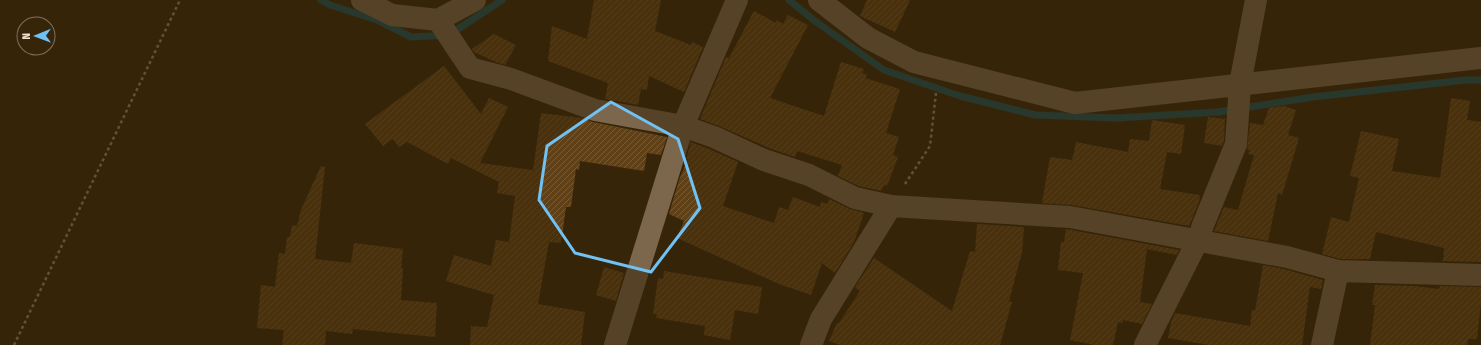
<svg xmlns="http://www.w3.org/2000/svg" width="1481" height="345" font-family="'Fira Sans Condensed',sans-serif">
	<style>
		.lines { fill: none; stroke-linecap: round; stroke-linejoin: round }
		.stream { stroke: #195057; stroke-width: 7 }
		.building { fill: url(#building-hatch) }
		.path { stroke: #978873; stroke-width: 2.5; stroke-dasharray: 3 3; stroke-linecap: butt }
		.minor { stroke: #7d674c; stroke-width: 22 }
		.marked { fill: none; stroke: #70c2f4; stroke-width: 3; stroke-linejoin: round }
	</style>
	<defs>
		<pattern id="building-hatch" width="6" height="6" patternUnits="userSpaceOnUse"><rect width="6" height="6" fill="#604016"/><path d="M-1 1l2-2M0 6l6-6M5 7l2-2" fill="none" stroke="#775b37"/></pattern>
	</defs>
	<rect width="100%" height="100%" fill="#37250a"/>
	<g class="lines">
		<g class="stream">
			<polyline points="321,0 330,5 377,20 411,37 449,35 502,0"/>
			<polyline points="789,0 815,21 884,70 960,96 1035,115 1117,118 1218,112 1313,97 1466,80 1481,80"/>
		</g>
	</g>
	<g class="building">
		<polygon points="594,0 661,0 655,31 691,45 692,42 703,47 684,92 649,76 647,90 641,89 638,105 605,99 608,83 548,61 552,26 587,39"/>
		<polygon points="867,0 910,0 895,32 860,16"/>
		<polygon points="754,11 776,23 777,20 783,24 788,15 808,25 770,98 824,116 841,62 864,69 862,73 867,75 865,78 900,89 886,133 899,137 893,155 898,157 887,186 884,185 881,191 859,186 838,176 842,165 797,151 795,157 769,148 719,126 700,119 726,57 729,58"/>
		<polygon points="494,34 516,45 505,65 496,62 474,52 472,49"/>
		<polygon points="444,66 481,114 489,98 508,107 480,163 533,170 541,113 582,118 593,122 667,137 661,155 647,153 644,171 580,161 579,170 576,169 571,207 566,207 561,243 549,242 538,304 585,312 581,345 470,345 471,326 487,327 494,295 446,281 454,255 491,266 496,240 509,242 515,196 497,193 499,182 451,158 448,164 407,142 399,147 393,139 383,146 365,124"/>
		<polygon points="1451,98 1470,101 1467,120 1481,122 1481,262 1443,261 1444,248 1376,232 1370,259 1340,259 1322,254 1331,217 1349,222 1359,178 1350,176 1361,131 1399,139 1392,171 1440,178"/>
		<polygon points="1284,106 1296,110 1288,135 1299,138 1282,195 1278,193 1268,241 1214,231 1224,207 1238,210 1254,155 1248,154 1250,150 1247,149 1250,123 1263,125 1269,108"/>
		<polygon points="1208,117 1225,119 1224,141 1222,146 1204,143"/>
		<polygon points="1152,120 1185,125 1181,154 1167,152 1160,189 1200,195 1199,202 1189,226 1072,205 1042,203 1050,157 1072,160 1076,142 1128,152 1130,139 1149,141"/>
		<polygon points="691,142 709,149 738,162 723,206 774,223 779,207 788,210 793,197 820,207 821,202 828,204 829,199 850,209 864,213 854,242 835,273 822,263 811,295 779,284 677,238 684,221 669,214 679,180 688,159 686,159"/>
		<polygon points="321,166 325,167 315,259 351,263 354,243 403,249 401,268 403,268 401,300 437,303 435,337 353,329 352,334 326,331 325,345 282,345 284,330 257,328 261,285 275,287 279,253 285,254 287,237 290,237 292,225 297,226 301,210"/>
		<polygon points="977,224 1024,227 1022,252 1009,301 1012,302 1000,345 840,345 829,341 837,323 839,323 860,291 855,287 874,258 952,311 970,251 975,252"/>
		<polygon points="1066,229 1179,250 1177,255 1147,249 1140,302 1152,304 1142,324 1123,320 1123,323 1118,322 1113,345 1094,345 1070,340 1083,273 1058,270 1061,242 1064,242"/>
		<polygon points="1263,265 1284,269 1323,280 1321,289 1310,287 1302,345 1209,345 1168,338 1171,322 1175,313 1250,326 1252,310 1255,311"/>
		<polygon points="604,267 624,273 616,301 596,295"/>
		<polygon points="664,271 762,287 758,314 735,310 730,340 704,335 705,326 656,318 657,314 653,314 658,278 663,279"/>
		<polygon points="1375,285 1415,286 1439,289 1440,286 1481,287 1481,303 1477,339 1468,339 1467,345 1370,345 1375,305 1372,305"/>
	</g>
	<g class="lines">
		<g class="path">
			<polyline points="905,184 930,146 936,93"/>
			<polyline points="14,345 180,0"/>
		</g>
		<g class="minor">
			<polyline points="362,0 392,15 438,20 470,68 511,79 595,110 683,126 714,137 764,160 809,175 855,198 891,206 1070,217 1287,257 1338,271 1481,275"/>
			<polyline points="819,0 868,38 914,62 1075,103 1481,58"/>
			<polyline points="438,20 475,0"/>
			<polyline points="615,345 683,126 737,0"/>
			<polyline points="811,345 821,319 891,206"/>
			<polyline points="1145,345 1198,240 1203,225 1236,144 1240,84 1256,0"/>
			<polyline points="1322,345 1338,271"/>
		</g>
	</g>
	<path d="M0 0H1481V345H0ZM611,102L678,139L700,208L651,272L575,253L539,200L547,146Z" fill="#37250a" fill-opacity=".55" fill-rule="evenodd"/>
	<path class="marked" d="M611,102L678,139L700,208L651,272L575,253L539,200L547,146Z"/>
	<g transform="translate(36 36) rotate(269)"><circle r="19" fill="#37250a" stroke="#81715b"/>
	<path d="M0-3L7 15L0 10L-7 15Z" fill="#70c2f4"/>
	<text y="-6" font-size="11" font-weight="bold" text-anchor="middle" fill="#f1e4d5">N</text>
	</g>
</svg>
